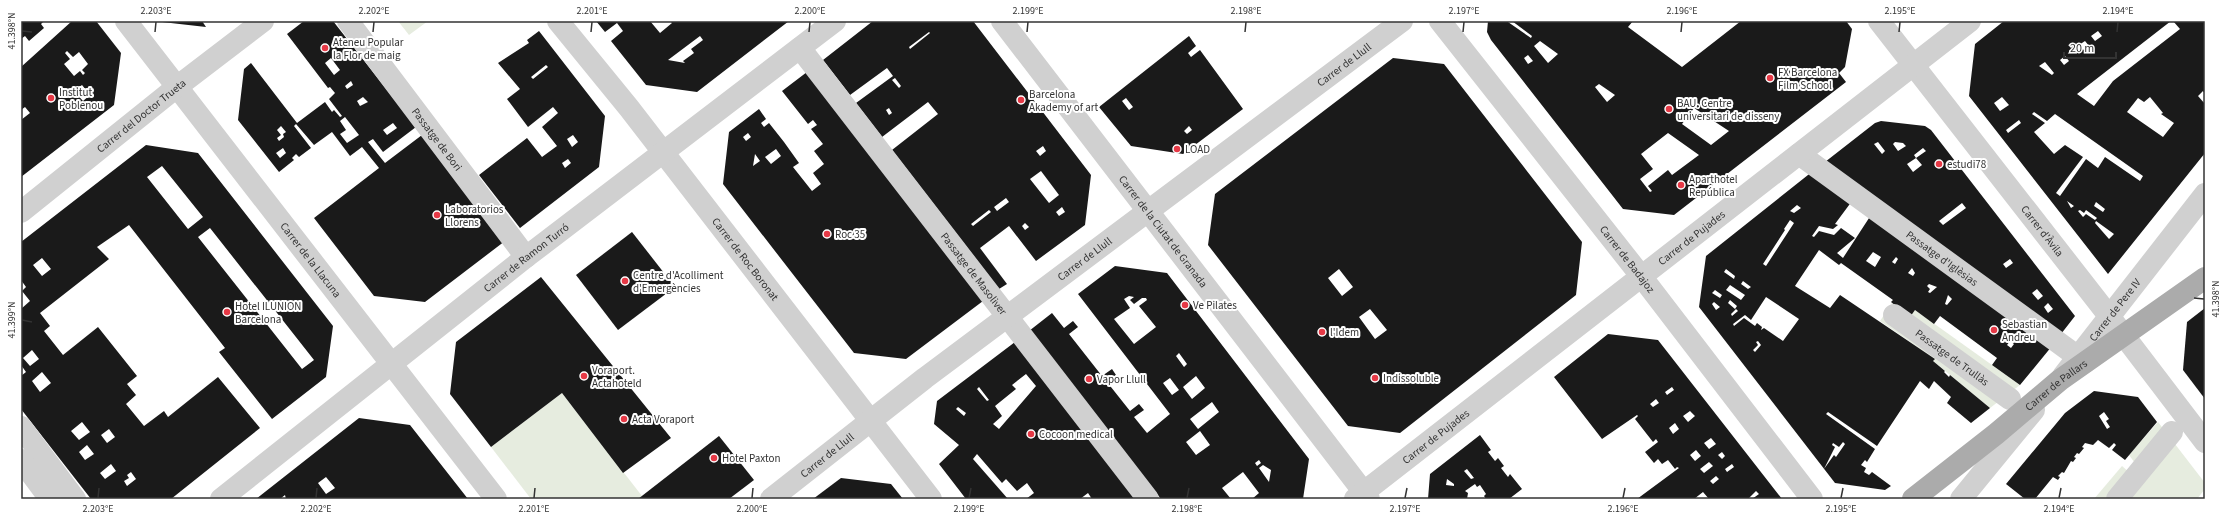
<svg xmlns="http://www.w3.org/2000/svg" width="2226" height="520" font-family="'Source Sans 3',sans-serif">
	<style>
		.green { fill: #e6ecdf }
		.building { fill: #1a1a1a; fill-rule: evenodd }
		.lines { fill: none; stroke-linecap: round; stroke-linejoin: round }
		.minor { stroke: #d0d0d0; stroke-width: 22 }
		.major { stroke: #ababab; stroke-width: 22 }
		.ticks { fill: none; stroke: #333; stroke-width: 1.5 }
		.poi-dot { fill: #e63946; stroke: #fff; stroke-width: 1.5 }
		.labels { text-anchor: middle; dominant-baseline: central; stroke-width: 4; stroke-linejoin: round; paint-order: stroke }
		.poi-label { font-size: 11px; fill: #333; stroke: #fff; text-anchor: start }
		.street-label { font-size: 11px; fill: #333; stroke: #fff }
		.neatline { fill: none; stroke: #333; stroke-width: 1.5 }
		.ticks-label { font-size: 10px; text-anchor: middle; fill: #333 }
	</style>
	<rect width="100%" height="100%" fill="#fff"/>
	<g class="green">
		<polygon points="398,21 428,21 409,35"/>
		<polygon points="1892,303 1910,316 1915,310 2020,385 1990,408 1933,361 1935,359 1880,321"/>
		<polygon points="562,393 642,496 638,499 531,499 491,447"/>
		<polygon points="2158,422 2205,483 2205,489 2197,499 2128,499 2146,478 2129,455"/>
		<polygon points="2122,466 2131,474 2111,499 2094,499"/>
	</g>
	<g class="building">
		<polygon points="21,21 44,21 41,24 44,28 29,41 25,36 21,39"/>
		<path d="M72,21H96L121,53L114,105L21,177V120L30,113L25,107L21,110V67ZM67,51L73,57L79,52L88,64L82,70L85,73L83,75L80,71L74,76L64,64L70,59L65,53ZM82,85L90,95L83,101L74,91Z"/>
		<polygon points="162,21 202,21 206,27 162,22"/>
		<path d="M304,21H333L416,127L383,152L373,139L368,142L385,163L422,135L505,241L425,302L374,296L314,218L379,168L362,147L350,156L332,132L314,145L296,124L294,126L311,148L299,157L296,154L292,158L294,160L279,172L238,120L244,69L251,63L297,123L325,102L332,112L334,110L340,117L342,116L329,99L335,93L330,87L328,88L287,34ZM331,58L340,70L334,75L325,63ZM351,81L353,85L347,89L345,86ZM363,97L368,102L360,106L357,101ZM345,117L359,135L347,143L340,134L346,130L340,121ZM393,123L397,128L387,135L383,130ZM281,126L286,132L283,134L284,137L279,141L277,138L281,135L277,130ZM283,148L286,153L280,158L276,153Z"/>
		<path d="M596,21H650L660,33L672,23L670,21H789L697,92L646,85L611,41L623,31L617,23L605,32ZM700,36L703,40L691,49L694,53L683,61L685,63L668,60Z"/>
		<path d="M873,21H973L1091,175L1085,225L1036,261L1009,226L980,248L1007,284L999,289L892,150L938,114L928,102L882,137L856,103L893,76L887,68L850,95L823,60ZM929,32L930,33L910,49L909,47ZM895,78L901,86L899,88L892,80ZM889,108L892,113L889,115L886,110ZM1043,146L1046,151L1040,156L1036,151ZM1041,171L1059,195L1049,203L1030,179ZM1006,198L1009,202L997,211L994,207ZM1062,207L1065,212L1059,216L1056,212ZM989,210L991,212L973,226L971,224ZM1025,223L1029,227L1025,230L1022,226Z"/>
		<path d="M1488,21H1510L1508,22L1531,38L1532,36L1512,21H1633L1628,27L1682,67L1741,21H1846L1852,29L1845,67L1839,73L1846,82L1674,215L1623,209L1491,40L1487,32ZM1540,41L1558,54L1548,63L1534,46ZM1528,55L1533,61L1528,64L1524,58ZM1599,84L1615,95L1607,102L1595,87ZM1694,108L1729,131L1711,145L1682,124ZM1668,133L1699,155L1672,175L1668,170L1648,186L1652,191L1650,192L1640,179L1653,169L1641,154Z"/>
		<path d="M2004,21H2171L2077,94L2094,106L2113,81L2180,29L2173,21H2205V94L2203,91L2198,96L2205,104V153L2108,274L1969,96L1975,44ZM2098,31L2102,36L2095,41L2091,36ZM2085,41L2089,46L2083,50L2079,45ZM2065,56L2069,61L2064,65L2060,60ZM2045,62L2054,73L2052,75L2039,66ZM2002,97L2009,105L2000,111L1994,103ZM2150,97L2163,113L2161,114L2174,123L2163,137L2127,112L2138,98L2144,102ZM2034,112L2047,121L2055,114L2143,176L2140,181L2105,157L2098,168L2086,159L2060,196L2056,193L2083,157L2065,145L2054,154L2034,132L2045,123L2032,114ZM2019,120L2021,123L2008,133L2006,130ZM2067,201L2074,206L2071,208ZM2096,202L2105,209L2103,212L2094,206ZM2080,210L2084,213L2086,210L2097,218L2095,220L2086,214L2083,217L2078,211ZM2096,221L2114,234L2109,239L2095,223Z"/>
		<path d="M539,31L605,116L599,167L520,228L479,175L527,138L542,157L557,146L542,127L558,113L553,107L528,127L507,99L520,89L498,63L529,43L527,40ZM546,65L548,67L533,79L531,77ZM573,135L578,142L572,147L567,139ZM568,159L571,163L565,168L562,163Z"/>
		<path d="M1189,36L1196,46L1188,53L1191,57L1200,50L1243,109L1183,154L1131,146L1099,107ZM1126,98L1133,107L1129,110L1122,101ZM1189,126L1192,130L1187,134L1184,131Z"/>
		<path d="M1393,58L1444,64L1582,242L1576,295L1400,433L1348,426L1208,245L1215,194ZM1339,269L1353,287L1342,296L1328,278ZM1370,309L1387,330L1375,339L1359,317Z"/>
		<path d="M807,72L983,301L906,359L854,353L723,184L729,132L759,109L766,119L761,123L764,127L769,123L784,142L799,163L793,167L812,191L821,184L813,173L824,164L814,151L823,144L811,129L817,125L813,120L808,124L782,91ZM748,133L751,137L746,141L743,137ZM776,149L781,156L771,164L765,157ZM755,154L760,161L753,166Z"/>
		<path d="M1881,121L1925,126L1931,130L2075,316L2061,334L1825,162L1875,123ZM1878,142L1885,151L1882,154L1874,144ZM1895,142L1903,143L1906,146L1898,151L1893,144ZM1923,148L1926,151L1916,158L1922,165L1913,172L1907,164L1916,158L1914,155ZM1962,203L1966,208L1943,225L1939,221ZM2010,259L2013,263L2006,268L2003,264ZM2037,289L2043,296L2038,300L2032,293ZM2048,303L2053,309L2048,313L2044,307Z"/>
		<path d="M146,145L198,153L333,326L326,377L272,419L219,352L225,348L129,225L97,247L109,259L40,313L50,326L44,331L63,355L98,327L137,376L127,384L136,395L126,404L144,426L164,411L168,417L218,377L260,428L171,499H91L21,409V376L26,372L21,365V309L30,301L22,291L26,287L21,280V242ZM162,166L203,217L188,229L147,177ZM210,228L314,360L302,369L198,237ZM42,258L51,269L42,276L33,265ZM32,350L39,359L30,366L23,358ZM42,372L51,383L40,392L32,381ZM82,422L90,432L79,440L71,431ZM109,429L115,437L107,443L101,435ZM87,445L94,454L85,460L79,452ZM111,464L116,471L105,479L100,473ZM131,472L136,479L127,486L124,481L129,478L127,475Z"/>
		<path d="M1813,171L1852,201L1835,224L1838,225L1833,229L1819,226L1812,236L1814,237L1819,231L1834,235L1841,228L1855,238L1837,253L1843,258L1871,215L2052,346L2020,385L1992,365L1997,358L1940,316L1934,324L1915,310L1910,317L1891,302L1893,300L1841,263L1839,265L1819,250L1795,286L1830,308L1840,295L1935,359L1933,361L1945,371L1944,372L1949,377L1950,375L1990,408L1971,423L1947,403L1951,397L1934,381L1929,389L1920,381L1877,446L1828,412L1826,414L1875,449L1867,462L1865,460L1861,465L1866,468L1864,472L1869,475L1872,472L1891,486L1885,490L1835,483L1699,307L1706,256ZM1797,205L1801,208L1794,213L1790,211ZM1790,220L1794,223L1766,266L1763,264L1785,230L1784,229ZM1873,252L1881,257L1875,267L1866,261ZM1896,257L1898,259L1895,264L1892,262ZM1912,268L1915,273L1913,276L1908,273ZM1726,269L1735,276L1734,279L1724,272ZM1743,281L1751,287L1748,289L1741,284ZM1929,284L1937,287L1930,293L1928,292L1930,289L1927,286ZM1730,285L1745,295L1741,300L1726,290ZM1715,290L1722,295L1720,298L1712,293ZM1948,295L1952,299L1947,305L1945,304ZM1766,297L1799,319L1783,341L1764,328L1761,330L1762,327L1757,323L1755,326L1744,318L1734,326L1733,324L1745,315L1751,320ZM1730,300L1737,306L1735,309L1728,303ZM1714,302L1720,307L1716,310L1712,304ZM1736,309L1738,311L1732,316L1731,314ZM1758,341L1761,345L1755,352L1753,350L1758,345L1756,342ZM2010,341L2014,344L2011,348L2007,345ZM1843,442L1845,444L1836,457L1834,455L1824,469L1835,447L1832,445L1833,443L1839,447Z"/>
		<polygon points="632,232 675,287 618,330 576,275"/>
		<path d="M1115,266L1167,273L1309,459L1303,499H1252L1259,493L1243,472L1222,488L1231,499H1161L1029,331L1052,313L1064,328L1073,321L1078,327L1069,334L1102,376L1112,369L1116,375L1107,382L1130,411L1139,404L1144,410L1134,417L1147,433L1170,414L1078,294ZM1129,296L1134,297L1130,300L1134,304L1142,298H1146L1147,300L1139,306L1156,327L1134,344L1114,319L1130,308L1124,299ZM1179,353L1187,364L1184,367L1176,356ZM1196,376L1205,388L1192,399L1183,387ZM1170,378L1179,390L1172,395L1163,383ZM1212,402L1219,412L1198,429L1190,419ZM1200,431L1210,445L1196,455L1186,442ZM1259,460L1261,463L1257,466L1255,463ZM1263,465L1271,470L1269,482L1259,468Z"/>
		<polygon points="541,277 671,438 623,473 562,393 491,447 450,394 456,342"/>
		<polygon points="2205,308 2205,399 2183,370 2187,322"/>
		<path d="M1608,334L1658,340L1782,499H1752L1759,494L1756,491L1748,499H1709L1703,492L1694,499H1637L1679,468L1677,467L1675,469L1668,460L1662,464L1658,459L1654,463L1645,452L1658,442L1656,439L1653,442L1635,419L1638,416L1637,415L1602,439L1554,377ZM1672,387L1674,390L1667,395L1665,392ZM1656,399L1659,403L1653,407L1650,404ZM1690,411L1695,416L1688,422L1683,416ZM1675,423L1679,429L1673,434L1669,428ZM1711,438L1716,444L1709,449L1704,443ZM1696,450L1701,456L1695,461L1690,455ZM1722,452L1725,456L1722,459L1718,455ZM1709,462L1713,466L1704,473L1700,469ZM1732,464L1734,467L1727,472L1725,469ZM1716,476L1719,479L1713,484L1710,481Z"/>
		<path d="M1015,342L1137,499H1092L1088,493L1080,499H1026L1034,493L1027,483L1017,491L1006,479L1002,483L977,454L973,459L1008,499H966L939,464L959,445L934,424L937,401ZM1026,374L1036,386L999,429L993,424L1002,416L995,406L1016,389L1012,385ZM979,387L989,400L987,401L977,389ZM958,407L966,413L964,416L956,409Z"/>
		<path d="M2094,391L2138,397L2157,422L2125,460L2112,450L2116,445L2114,443L2109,448L2098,440L2093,445L2085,443L2082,447L2084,448L2079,454L2077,453L2074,457L2076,458L2073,462L2071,461L2064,473L2062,472L2058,476L2060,477L2058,480L2053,477L2035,499H2025L2006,484L2065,413ZM2104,412L2109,419L2106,421L2110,427L2107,429L2099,416Z"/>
		<path d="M359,418L410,425L468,499H286L285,495L280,499H256ZM326,477L335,488L326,494L318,483Z"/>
		<path d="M1480,435L1491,450L1488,452L1495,461L1498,458L1504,466L1501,468L1508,477L1510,474L1522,489L1509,499H1486L1484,496L1486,494L1480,485L1477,487L1475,484L1465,491L1468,493L1467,499H1428L1430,474ZM1467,469L1474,478L1471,479L1464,471ZM1447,479L1454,484V486L1446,485Z"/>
		<polygon points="719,436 754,480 729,499 638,499"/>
		<polygon points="841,478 891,484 903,499 813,499"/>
	</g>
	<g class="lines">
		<g class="minor">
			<path id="s1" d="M126,21L496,499"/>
			<path id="s2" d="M348,21L526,257"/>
			<path id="s3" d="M558,21L629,108L931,499"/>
			<path id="s4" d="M1002,21L1369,499"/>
			<path id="s5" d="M1440,21L1641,276L1812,499"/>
			<path id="s6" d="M1879,21L2109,316L2205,442"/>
			<path id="s7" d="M800,48L1148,499"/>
			<path id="s8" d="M1799,154L2085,362"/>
			<path id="s9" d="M21,212L178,86L263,21"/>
			<path id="s10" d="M1894,315L2010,399"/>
			<path id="s11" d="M2063,376L2205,194"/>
			<polyline points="21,427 75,499"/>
			<polyline points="21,460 50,499"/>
			<path id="s12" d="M221,499L526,257L835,21"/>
			<path id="s13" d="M771,499L925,378L1402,21"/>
			<path id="s14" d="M1355,499L1970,21"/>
			<polyline points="1961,499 2034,410"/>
			<polyline points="2117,499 2172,432"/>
		</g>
		<path class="major" id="s15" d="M1913,499L1996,434L2060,380L2205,278"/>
	</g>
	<path class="ticks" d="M22,31L32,32M155,32L156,22M373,32L374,22M591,32L592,22M809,32L810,22M1027,32L1028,22M1245,32L1246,22M1463,32L1464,22M1681,32L1682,22M1899,32L1900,22M2117,32L2118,22M2194,298L2204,299M22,320L32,322M98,498L99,488M316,498L317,488M534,498L535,488M752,498L753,488M969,498L971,488M1187,498L1189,488M1405,498L1407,488M1623,498L1625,488M1841,498L1843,488M2059,498L2061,488"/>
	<g class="poi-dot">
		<circle cx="325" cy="48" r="4"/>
		<circle cx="1770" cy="78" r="4"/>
		<circle cx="51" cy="98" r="4"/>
		<circle cx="1021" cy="100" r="4"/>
		<circle cx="1669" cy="109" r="4"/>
		<circle cx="1177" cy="149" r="4"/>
		<circle cx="1939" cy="164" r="4"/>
		<circle cx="1681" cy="185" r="4"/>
		<circle cx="437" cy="215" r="4"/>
		<circle cx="827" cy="234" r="4"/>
		<circle cx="625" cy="281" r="4"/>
		<circle cx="1185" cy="305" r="4"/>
		<circle cx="227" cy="312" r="4"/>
		<circle cx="1994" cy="330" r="4"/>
		<circle cx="1322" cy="332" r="4"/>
		<circle cx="584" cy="376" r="4"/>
		<circle cx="1375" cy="378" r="4"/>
		<circle cx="1089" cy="379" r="4"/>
		<circle cx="624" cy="419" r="4"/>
		<circle cx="1031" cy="434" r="4"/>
		<circle cx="714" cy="458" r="4"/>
	</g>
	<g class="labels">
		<g class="poi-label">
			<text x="333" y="42">Ateneu Popular<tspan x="333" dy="13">la Flor de maig</tspan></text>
			<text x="1778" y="72">FX Barcelona<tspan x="1778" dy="13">Film School</tspan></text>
			<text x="59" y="92">Institut<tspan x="59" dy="13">Poblenou</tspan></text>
			<text x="1029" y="94">Barcelona<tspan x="1029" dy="13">Akademy of art</tspan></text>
			<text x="1677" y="103">BAU. Centre<tspan x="1677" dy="13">universitari de disseny</tspan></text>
			<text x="1185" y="149">LOAD</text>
			<text x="1947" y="164">estudi78</text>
			<text x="1689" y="179">Aparthotel<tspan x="1689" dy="13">República</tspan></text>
			<text x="445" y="209">Laboratorios<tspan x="445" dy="13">Llorens</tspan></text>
			<text x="835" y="234">Roc 35</text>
			<text x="633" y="275">Centre d'Acolliment<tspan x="633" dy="13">d'Emergències</tspan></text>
			<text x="1193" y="305">Ve Pilates</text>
			<text x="235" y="306">Hotel ILUNION<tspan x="235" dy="13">Barcelona</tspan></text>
			<text x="2002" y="324">Sebastian<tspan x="2002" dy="13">Andreu</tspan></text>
			<text x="1330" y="332">l'Idem</text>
			<text x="592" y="370">Voraport.<tspan x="592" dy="13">Actahoteld</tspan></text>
			<text x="1383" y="378">Indissoluble</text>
			<text x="1097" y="379">Vapor Llull</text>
			<text x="632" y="419">Acta Voraport</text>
			<text x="1039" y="434">Cocoon medical</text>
			<text x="722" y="458">Hotel Paxton</text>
		</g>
		<g class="street-label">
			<text stroke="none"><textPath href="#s13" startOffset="719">Carrer de Llull</textPath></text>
			<text stroke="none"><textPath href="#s9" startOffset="154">Carrer del Doctor Trueta</textPath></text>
			<text stroke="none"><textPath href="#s2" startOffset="148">Passatge de Bori</textPath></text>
			<text stroke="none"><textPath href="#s4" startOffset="265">Carrer de la Ciutat de Granada</textPath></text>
			<text stroke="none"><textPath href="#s6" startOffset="266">Carrer d'Àvila</textPath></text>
			<text stroke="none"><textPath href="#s14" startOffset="426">Carrer de Pujades</textPath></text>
			<text stroke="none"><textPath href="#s12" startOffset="389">Carrer de Ramon Turró</textPath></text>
			<text stroke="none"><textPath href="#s13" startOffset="395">Carrer de Llull</textPath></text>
			<text stroke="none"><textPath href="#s8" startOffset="177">Passatge d'Iglèsias</textPath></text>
			<text stroke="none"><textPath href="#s3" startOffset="303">Carrer de Roc Boronat</textPath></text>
			<text stroke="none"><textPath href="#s5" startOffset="303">Carrer de Badajoz</textPath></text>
			<text stroke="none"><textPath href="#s1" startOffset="302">Carrer de la Llacuna</textPath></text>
			<text stroke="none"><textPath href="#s7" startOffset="285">Passatge de Masoliver</textPath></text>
			<text stroke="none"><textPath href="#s11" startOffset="84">Carrer de Pere IV</textPath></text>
			<text stroke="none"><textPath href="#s10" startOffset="72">Passatge de Trullàs</textPath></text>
			<text stroke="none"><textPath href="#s15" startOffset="183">Carrer de Pallars</textPath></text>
			<text stroke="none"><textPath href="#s14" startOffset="102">Carrer de Pujades</textPath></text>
			<text stroke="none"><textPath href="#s13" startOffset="71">Carrer de Llull</textPath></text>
		</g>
	</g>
	<rect width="2226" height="520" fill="none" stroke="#ffffff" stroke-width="44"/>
	<path d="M2064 52v6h52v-6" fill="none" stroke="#333333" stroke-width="2"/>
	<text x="2070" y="52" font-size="12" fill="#333333" stroke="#ffffff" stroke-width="3" paint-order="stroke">20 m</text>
	<rect x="22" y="22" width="2182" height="476" class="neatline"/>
	<g class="ticks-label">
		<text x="156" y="14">2.203°E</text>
		<text x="374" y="14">2.202°E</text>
		<text x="592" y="14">2.201°E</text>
		<text x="810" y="14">2.200°E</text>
		<text x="1028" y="14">2.199°E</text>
		<text x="1246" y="14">2.198°E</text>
		<text x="1464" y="14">2.197°E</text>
		<text x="1682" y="14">2.196°E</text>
		<text x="1900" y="14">2.195°E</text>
		<text x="2118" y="14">2.194°E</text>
		<text transform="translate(11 31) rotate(-90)" y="4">41.398°N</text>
		<text transform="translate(2215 299) rotate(-90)" y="4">41.398°N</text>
		<text transform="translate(11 320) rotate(-90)" y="4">41.399°N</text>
		<text x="98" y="512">2.203°E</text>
		<text x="316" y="512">2.202°E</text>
		<text x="534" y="512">2.201°E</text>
		<text x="752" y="512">2.200°E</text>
		<text x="969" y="512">2.199°E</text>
		<text x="1187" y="512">2.198°E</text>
		<text x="1405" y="512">2.197°E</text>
		<text x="1623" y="512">2.196°E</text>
		<text x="1841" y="512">2.195°E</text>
		<text x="2059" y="512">2.194°E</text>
	</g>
</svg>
